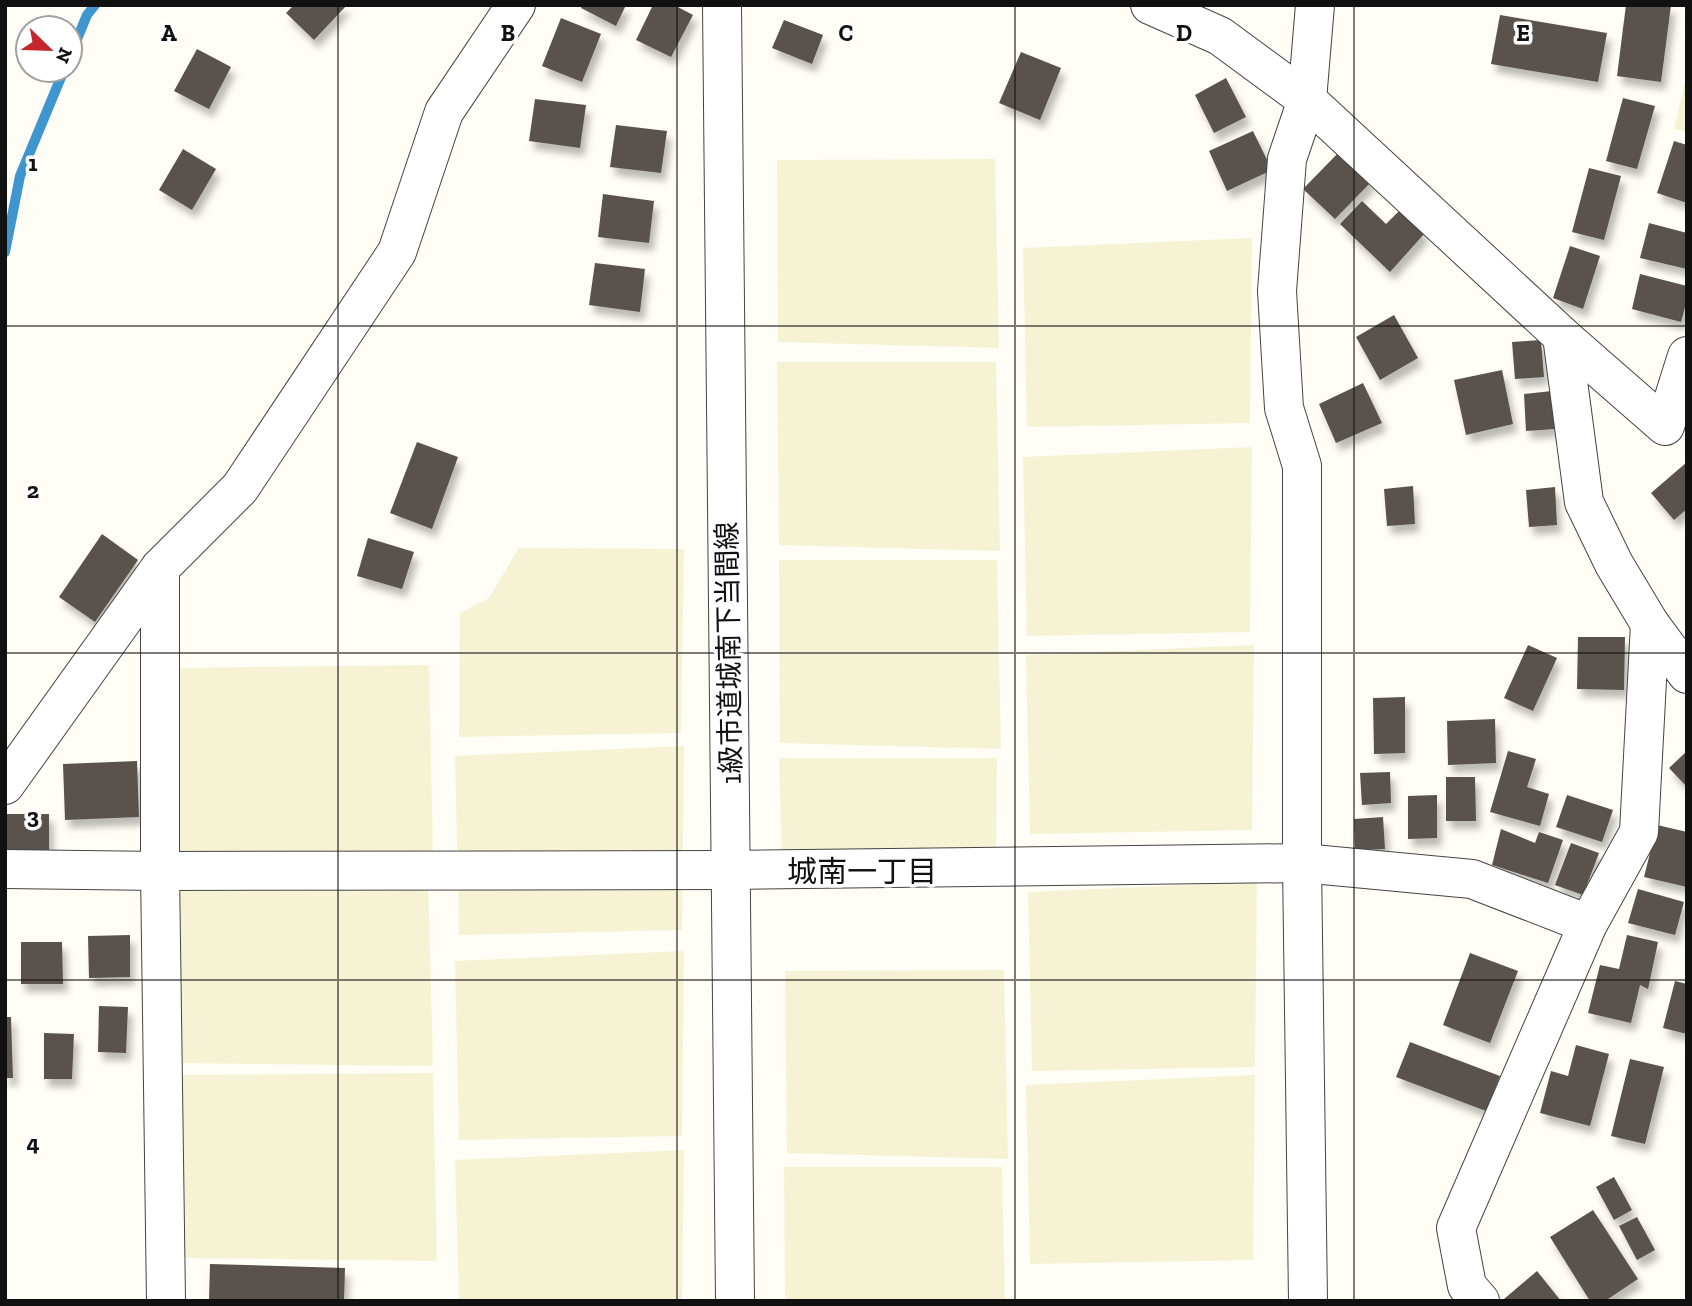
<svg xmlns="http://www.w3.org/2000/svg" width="1692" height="1306" font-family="'Zilla Slab','Noto Sans JP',serif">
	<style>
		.farmland { fill: #f6f3d4 }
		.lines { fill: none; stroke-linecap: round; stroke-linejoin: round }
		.stream { stroke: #3f96cf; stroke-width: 10 }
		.building { fill: #5a524d; filter: url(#shadow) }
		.minor-casing { stroke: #444; stroke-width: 40 }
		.minor { stroke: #fff; stroke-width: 38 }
		.grid { fill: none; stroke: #111; stroke-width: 2; stroke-opacity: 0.55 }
		.labels { text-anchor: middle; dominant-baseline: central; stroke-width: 7; stroke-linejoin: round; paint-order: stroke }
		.street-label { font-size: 28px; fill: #111; stroke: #fff }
		.neighbourhood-label { font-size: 30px; fill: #111; stroke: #fff }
		.grid-label { font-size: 23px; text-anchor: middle; font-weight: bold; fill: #111; stroke: #fff; stroke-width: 7; stroke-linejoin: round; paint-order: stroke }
	</style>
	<defs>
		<filter id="shadow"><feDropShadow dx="4.5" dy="8" stdDeviation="3.5" flood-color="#0004"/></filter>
	</defs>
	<rect width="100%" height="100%" fill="#fffdf5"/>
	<g class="farmland">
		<polygon points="1687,73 1687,132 1674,129"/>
		<polygon points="995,159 999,348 778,342 777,160"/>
		<polygon points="1252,238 1250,423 1027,427 1023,248"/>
		<polygon points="777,362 996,362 1000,551 779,545"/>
		<polygon points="1252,447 1250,632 1027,636 1023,457"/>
		<polygon points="519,548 684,549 681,733 459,737 460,613 489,598"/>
		<polygon points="779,560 997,560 1001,749 780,743"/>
		<polygon points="1254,645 1252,830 1030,834 1026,655"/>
		<polygon points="429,665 433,854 177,852 174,668"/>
		<polygon points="684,746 682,930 459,935 455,756"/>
		<polygon points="779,758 997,758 996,862 782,869"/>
		<polygon points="428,877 433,1066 177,1063 174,880"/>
		<polygon points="1257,882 1255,1067 1032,1071 1028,892"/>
		<polygon points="684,951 682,1136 459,1140 455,961"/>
		<polygon points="1004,970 1008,1159 787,1153 785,971"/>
		<polygon points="433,1073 437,1261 182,1258 178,1075"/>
		<polygon points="1255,1075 1253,1260 1030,1264 1026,1085"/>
		<polygon points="684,1150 682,1301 459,1301 455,1160"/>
		<polygon points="784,1167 1002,1167 1005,1301 785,1301"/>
	</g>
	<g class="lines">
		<g class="stream">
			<polyline points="70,56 87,15 95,5"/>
			<polyline points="5,252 20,176 64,70"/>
		</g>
	</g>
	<g class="building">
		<polygon points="294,5 347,5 314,40 286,13"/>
		<polygon points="582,5 626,5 616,26 581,8"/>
		<polygon points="653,5 674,5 693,15 671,57 636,40"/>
		<polygon points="1626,5 1671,5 1661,82 1617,76"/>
		<polygon points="1500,15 1607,33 1598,82 1491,64"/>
		<polygon points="561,18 601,34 582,82 542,66"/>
		<polygon points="784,20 823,35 812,64 772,48"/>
		<polygon points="197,49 231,67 209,109 174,91"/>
		<polygon points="1021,52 1061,68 1040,120 999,103"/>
		<polygon points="1226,78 1246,117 1214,133 1195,95"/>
		<polygon points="1623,98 1655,106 1637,169 1606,161"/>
		<polygon points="535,99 586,105 580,148 529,141"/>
		<polygon points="616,125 667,131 661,173 610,167"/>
		<polygon points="1253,131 1272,170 1227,191 1209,151"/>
		<polygon points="1674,141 1687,145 1687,203 1657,193"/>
		<polygon points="183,149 216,169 192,210 159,190"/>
		<polygon points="1340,151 1372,181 1335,219 1303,189"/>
		<polygon points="1589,168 1621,176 1604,240 1572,232"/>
		<polygon points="603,194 654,201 649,243 598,237"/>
		<polygon points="1362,201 1386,224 1400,210 1425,233 1390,272 1340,224"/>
		<polygon points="1649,223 1687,233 1687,269 1640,258"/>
		<polygon points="1570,246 1600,256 1583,309 1553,298"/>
		<polygon points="595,263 645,269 640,312 589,305"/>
		<polygon points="1640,274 1687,286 1687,300 1681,322 1632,309"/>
		<polygon points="1394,315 1418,358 1380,380 1356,337"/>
		<polygon points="1541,340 1544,377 1515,379 1512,342"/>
		<polygon points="1502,370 1513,424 1466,435 1454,380"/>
		<polygon points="1363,383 1382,423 1336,443 1319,404"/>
		<polygon points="1552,391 1555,429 1526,431 1524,394"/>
		<polygon points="417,442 458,457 432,529 390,513"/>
		<polygon points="1687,462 1687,509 1674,520 1651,493"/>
		<polygon points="1413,486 1415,524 1387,526 1384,489"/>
		<polygon points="1555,487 1557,525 1529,527 1526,490"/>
		<polygon points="102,534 138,560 95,622 59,597"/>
		<polygon points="368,538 414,552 402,589 357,576"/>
		<polygon points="1578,637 1625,637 1624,690 1577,689"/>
		<polygon points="1528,645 1557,658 1533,711 1504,698"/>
		<polygon points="1405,697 1405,753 1374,754 1373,698"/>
		<polygon points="1495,719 1496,763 1448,765 1447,721"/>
		<polygon points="1508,751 1536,759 1527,787 1549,794 1540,826 1490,812"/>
		<polygon points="1687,751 1687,787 1669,768"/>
		<polygon points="137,761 139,817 65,820 63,764"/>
		<polygon points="1390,772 1391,803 1362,805 1360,773"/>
		<polygon points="1446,777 1475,777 1476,821 1446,821"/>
		<polygon points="1437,795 1437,838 1408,839 1408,796"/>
		<polygon points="1567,795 1613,810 1602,842 1556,827"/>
		<rect x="7" y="814" width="42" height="42"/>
		<polygon points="1383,817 1385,849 1355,850 1354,819"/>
		<polygon points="1657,825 1687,832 1687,887 1644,877"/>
		<polygon points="1501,829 1535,843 1539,832 1563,840 1548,883 1492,865"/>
		<polygon points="1571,843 1599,853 1583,895 1555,885"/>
		<polygon points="1638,889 1684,902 1675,935 1628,923"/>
		<polygon points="130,935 130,977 89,978 88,936"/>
		<polygon points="1627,935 1658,942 1648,989 1640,985 1631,1023 1588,1013 1600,965 1619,969"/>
		<polygon points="21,942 62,942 63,984 21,984"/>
		<polygon points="1470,953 1518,971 1490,1043 1443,1025"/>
		<polygon points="1675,981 1687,984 1687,1034 1663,1028"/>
		<polygon points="99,1006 128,1007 126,1053 98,1052"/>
		<polygon points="5,1017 11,1017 13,1078 5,1078"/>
		<polygon points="44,1033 74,1034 72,1079 44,1079"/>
		<polygon points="1410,1042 1500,1076 1486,1111 1396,1077"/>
		<polygon points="1576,1045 1609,1054 1590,1126 1540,1113 1551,1071 1568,1076"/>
		<polygon points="1630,1059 1664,1067 1645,1144 1611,1136"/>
		<polygon points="1614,1177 1632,1210 1614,1220 1596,1187"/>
		<polygon points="1593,1210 1638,1279 1605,1301 1590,1301 1550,1237"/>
		<polygon points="1637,1217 1655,1250 1637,1260 1619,1226"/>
		<polygon points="210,1264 345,1268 344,1301 209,1301"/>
		<polygon points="1537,1271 1561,1301 1505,1301 1504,1299"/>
	</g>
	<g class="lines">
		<defs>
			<g id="minor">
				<polyline points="722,5 735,1301"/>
				<polyline points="1150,5 1220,36 1307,100 1562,336 1584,502 1614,564 1650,624 1687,674"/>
				<polyline points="1562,336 1665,426 1687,356"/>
				<polyline points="160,568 160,871 166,1301"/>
				<polyline points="5,785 160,568 240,488 397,252 444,112 516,5"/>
				<polyline points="5,869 160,871 731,870 1302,863 1472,879 1588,924"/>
				<polyline points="1308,1301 1302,863 1302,466 1284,408 1277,291 1287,159 1307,100 1315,5"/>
				<polyline points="1480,1301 1467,1286 1456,1228 1588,924 1639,832 1650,624"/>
			</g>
		</defs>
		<use href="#minor" class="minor-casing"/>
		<use href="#minor" class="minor"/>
	</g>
	<path class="grid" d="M338,5V1301M677,5V1301M1015,5V1301M1354,5V1301M5,326H1687M5,653H1687M5,980H1687"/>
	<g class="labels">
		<g class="street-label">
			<text transform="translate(729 653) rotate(-91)">1級市道城南下当間線</text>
		</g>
		<g class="neighbourhood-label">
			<text x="862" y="872">城南一丁目</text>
		</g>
	</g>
	<g class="grid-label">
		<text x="169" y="41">A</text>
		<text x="508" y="41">B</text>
		<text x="846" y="41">C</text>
		<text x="1184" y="41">D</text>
		<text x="1523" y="41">E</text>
		<text x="33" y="171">1</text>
		<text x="33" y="498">2</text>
		<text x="33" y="824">3</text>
		<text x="33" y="1151">4</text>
	</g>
	<rect width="1692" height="1306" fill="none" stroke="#111111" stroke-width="14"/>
	<g transform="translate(49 49) rotate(113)"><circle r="33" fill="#ffffff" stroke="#a0a0a0" stroke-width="2"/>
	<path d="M0-5L12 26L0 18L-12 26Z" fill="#c4262e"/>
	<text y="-10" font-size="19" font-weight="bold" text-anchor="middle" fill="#111111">N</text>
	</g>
</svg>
